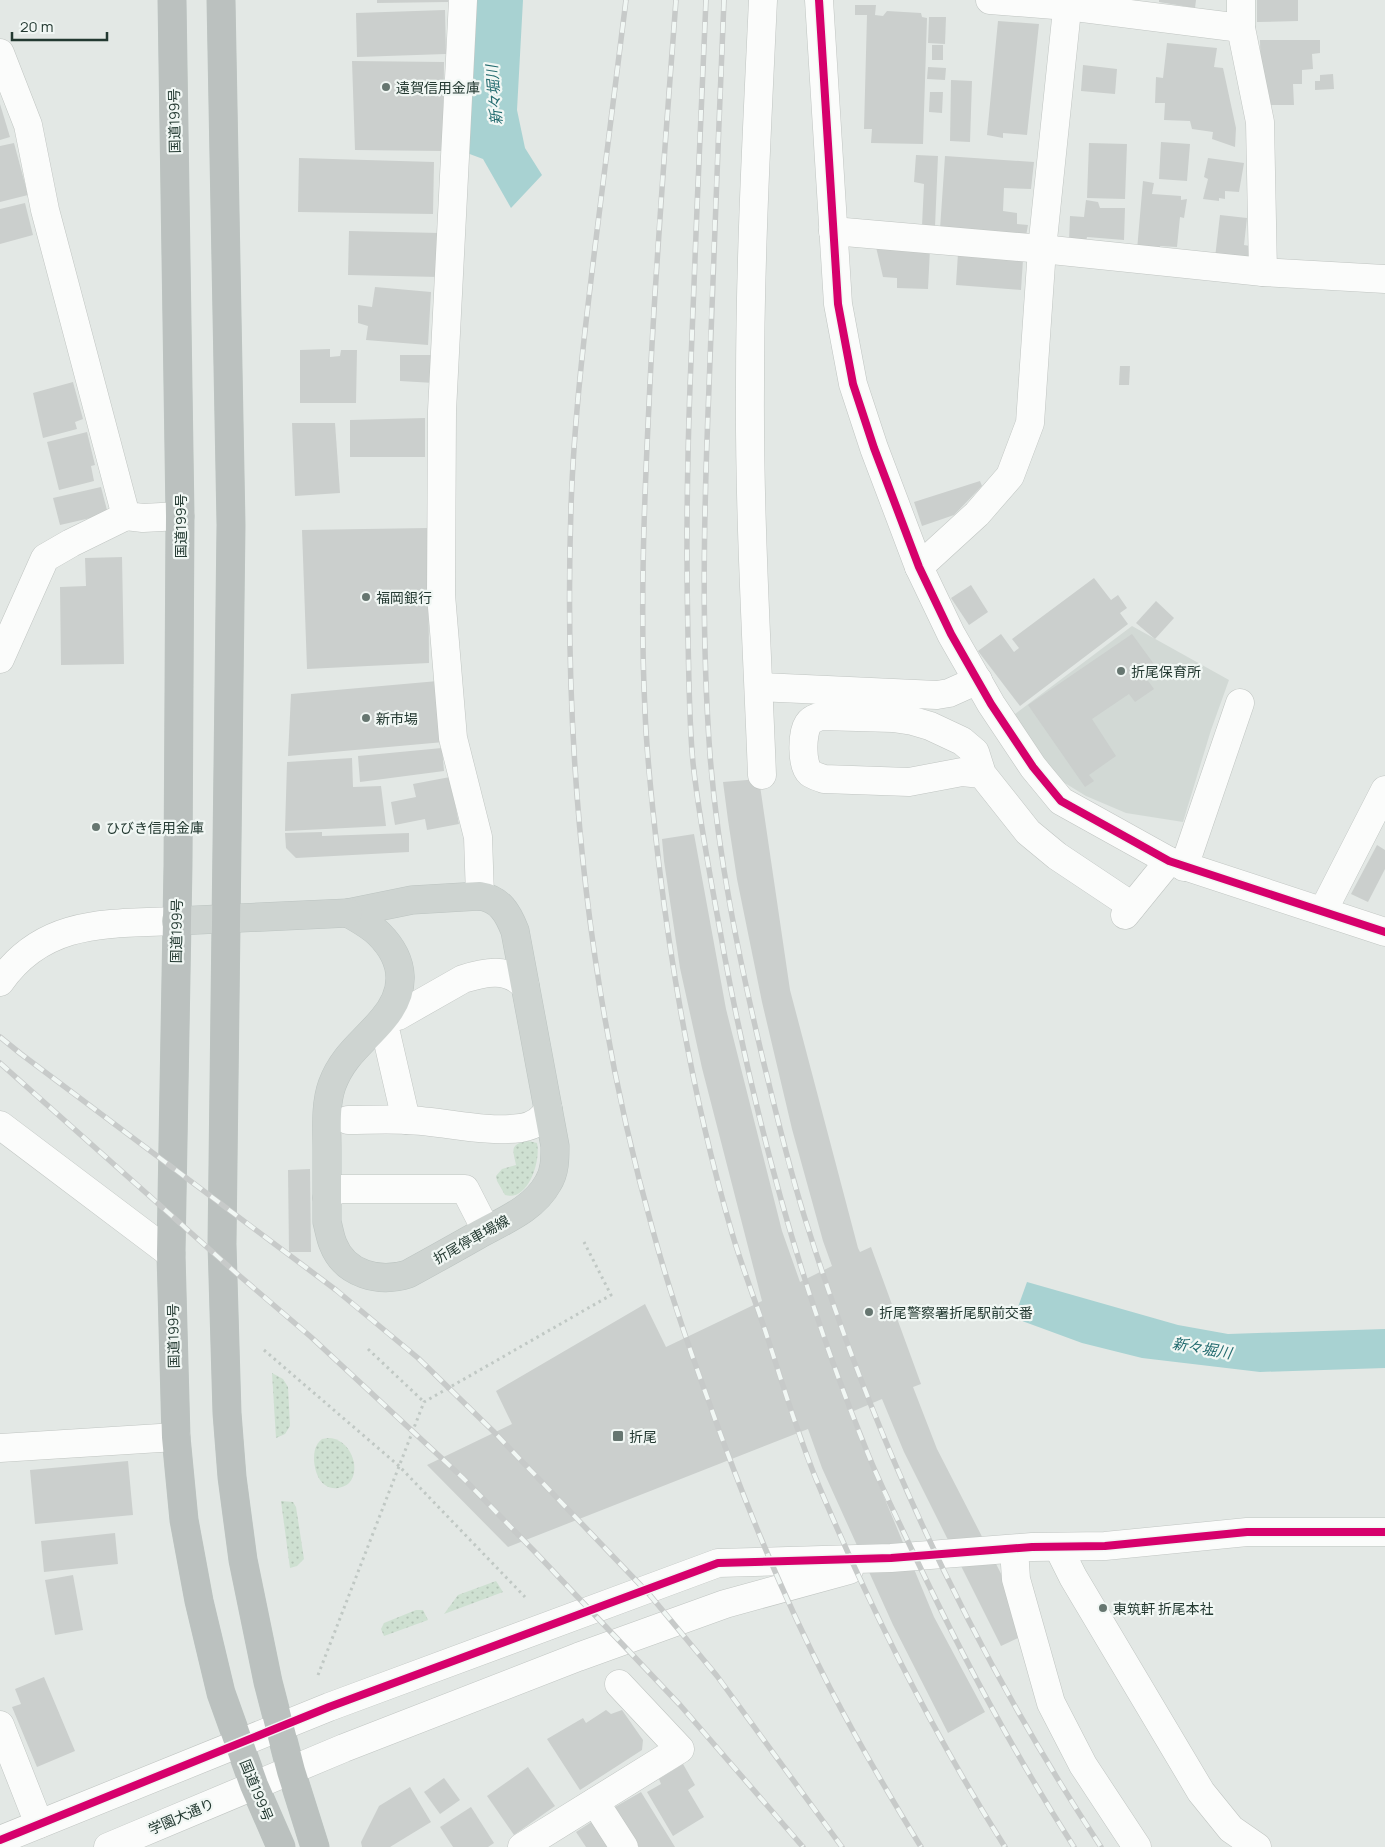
<svg xmlns="http://www.w3.org/2000/svg" width="1385" height="1847" font-family="Manrope,'Noto Sans JP',sans-serif">
	<style>
		.built { fill: #d2d9d5 }
		.grass { fill: url(#grass-dots) }
		.water { fill: #a8d2d2 }
		.building { fill: #cbcfcd }
		.lines { fill: none; stroke-linecap: round; stroke-linejoin: round }
		.minor-casing { stroke: #c0c5c2; stroke-width: 29 }
		.major-casing { stroke: #bcc4c1; stroke-width: 29 }
		.highway-casing { stroke: #bcc4c1; stroke-width: 29 }
		.path { stroke: #c0c8c4; stroke-width: 3; stroke-dasharray: 2.5 4; stroke-linecap: butt }
		.minor { stroke: #fbfcfb; stroke-width: 28 }
		.major { stroke: #ced4d1; stroke-width: 28 }
		.highway { stroke: #bbc1bf; stroke-width: 28 }
		.rail-casing { stroke: #c7cac9; stroke-width: 5.5 }
		.rail { stroke: #f1f7f4; stroke-width: 4; stroke-dasharray: 11; stroke-linecap: butt }
		.cycleway-casing { stroke: #f1f7f4; stroke-width: 11 }
		.cycleway { stroke: #d6006c; stroke-width: 8 }
		.poi-dot { fill: #667670; stroke: #f1f7f4; stroke-width: 2 }
		.labels { text-anchor: middle; dominant-baseline: central; stroke-width: 4.5; stroke-linejoin: round; paint-order: stroke }
		.poi-label { font-size: 14px; fill: #233931; stroke: #f1f7f4; text-anchor: start }
		.street-label { font-size: 14px; fill: #233931; stroke: #f1f7f4 }
		.water-label { font-size: 15px; font-style: italic; fill: #236b6f; stroke: #f1f7f4 }
	</style>
	<defs>
		<pattern id="grass-dots" width="8" height="8" patternUnits="userSpaceOnUse" patternTransform="scale(1.25)"><rect width="8" height="8" fill="#cee0d1"/><path d="M2 2h.1M6 6h.1" fill="none" stroke="#b1c1b4" stroke-width="1.8" stroke-linecap="round"/></pattern>
	</defs>
	<rect width="100%" height="100%" fill="#e3e8e5"/>
	<polygon class="built" points="1132,626 1229,680 1211,730 1183,822 1126,813 1086,796 1055,777 1011,717"/>
	<g class="grass">
		<path d="M528,1141L537,1143C541,1161 528,1202 505,1195L497,1181L496,1176L502,1169L516,1165C513,1150 509,1144 528,1141Z"/>
		<polygon points="272,1373 283,1379 288,1387 290,1426 285,1434 276,1438"/>
		<path d="M328,1438C350,1438 362,1469 349,1483C346,1486 342,1487 338,1488C321,1490 315,1474 314,1460C314,1451 315,1445 322,1439Z"/>
		<polygon points="281,1501 293,1502 296,1507 304,1559 297,1566 290,1568"/>
		<polygon points="496,1581 503,1592 444,1614 458,1595"/>
		<polygon points="416,1610 423,1610 428,1620 384,1636 381,1629 384,1623"/>
	</g>
	<g class="water">
		<polygon points="475,0 523,0 517,110 525,148 542,175 511,208 483,159 467,153"/>
		<polygon points="1027,1282 1178,1325 1228,1334 1385,1329 1385,1368 1260,1372 1142,1358 1082,1343 1014,1318"/>
	</g>
	<g class="building">
		<polygon points="377,0 448,0 448,2 377,3"/>
		<polygon points="1159,0 1196,0 1195,8 1159,2"/>
		<polygon points="1257,0 1298,0 1298,21 1257,22"/>
		<polygon points="855,5 876,5 875,15 883,16 887,11 921,13 922,17 927,18 923,144 871,143 872,129 864,129 867,15 855,15"/>
		<polygon points="445,10 446,54 357,57 356,13"/>
		<polygon points="929,17 946,17 945,44 928,43"/>
		<polygon points="998,21 1039,24 1027,135 1003,133 1003,138 987,135"/>
		<polygon points="1260,40 1320,40 1320,53 1312,54 1313,69 1302,70 1302,84 1293,84 1294,105 1267,105 1261,84"/>
		<polygon points="1167,43 1217,48 1214,67 1223,68 1236,128 1235,147 1212,139 1213,132 1192,129 1190,121 1164,120 1165,103 1155,103 1156,77 1163,78"/>
		<rect x="932" y="45" width="11" height="15"/>
		<polygon points="352,61 444,62 443,151 355,150"/>
		<polygon points="1083,65 1117,69 1115,94 1081,91"/>
		<polygon points="928,67 946,68 945,80 927,79"/>
		<polygon points="1333,74 1334,89 1315,90 1315,81 1320,81 1320,75"/>
		<polygon points="951,80 972,81 970,142 950,141"/>
		<polygon points="930,92 943,92 942,113 929,112"/>
		<polygon points="0,104 10,137 0,140"/>
		<polygon points="1161,142 1190,144 1187,181 1159,179"/>
		<polygon points="14,143 28,195 0,202 0,146"/>
		<polygon points="1089,143 1127,144 1125,199 1087,198"/>
		<polygon points="916,155 938,156 935,227 922,226 924,184 914,182"/>
		<polygon points="945,156 1034,162 1031,189 1004,188 1003,211 1017,213 1017,224 1028,225 1026,236 940,229"/>
		<polygon points="299,158 434,162 433,214 298,212"/>
		<polygon points="1208,158 1244,163 1239,192 1225,191 1225,199 1219,198 1219,201 1203,199 1208,179 1204,177"/>
		<polygon points="1143,181 1154,183 1152,194 1181,196 1181,200 1187,199 1184,218 1180,217 1177,247 1160,246 1159,253 1137,250"/>
		<polygon points="1086,200 1098,202 1100,208 1125,208 1124,240 1087,237 1086,242 1069,241 1070,216 1084,217"/>
		<polygon points="25,203 33,235 0,244 0,209"/>
		<polygon points="1220,215 1247,218 1244,245 1250,246 1249,261 1215,258"/>
		<polygon points="349,231 440,233 439,277 348,275"/>
		<polygon points="876,247 930,249 928,289 897,288 897,278 883,277"/>
		<polygon points="958,253 1023,259 1021,290 956,285"/>
		<polygon points="375,287 431,292 428,345 366,340 368,326 358,323 358,305 372,307"/>
		<polygon points="330,349 330,357 340,356 341,350 357,350 356,403 300,403 300,350"/>
		<polygon points="400,355 436,355 434,383 400,381"/>
		<polygon points="1120,366 1130,366 1129,385 1119,385"/>
		<polygon points="73,382 83,419 75,422 77,429 43,438 33,393"/>
		<polygon points="425,418 425,457 350,457 350,420"/>
		<polygon points="292,423 335,423 340,493 295,496"/>
		<polygon points="87,432 95,465 91,466 94,481 59,490 47,442"/>
		<polygon points="980,481 982,486 954,515 922,526 914,502"/>
		<polygon points="101,487 108,514 60,525 53,498"/>
		<polygon points="428,528 429,663 307,669 302,530"/>
		<polygon points="122,557 124,664 61,665 60,587 86,586 85,558"/>
		<polygon points="1094,578 1111,600 1118,595 1127,608 1120,613 1128,624 1020,706 978,651 1001,634 1014,652 1019,648 1012,639"/>
		<polygon points="971,585 988,612 969,625 951,598"/>
		<polygon points="1156,601 1174,618 1155,639 1136,623"/>
		<polygon points="1132,634 1159,671 1146,678 1154,689 1135,702 1129,694 1092,719 1116,756 1089,775 1094,781 1085,787 1028,705"/>
		<polygon points="438,681 444,742 288,756 291,694"/>
		<polygon points="442,748 444,771 360,782 358,756"/>
		<polygon points="352,758 353,787 381,786 386,826 285,831 287,762"/>
		<polygon points="450,777 459,824 427,830 425,819 395,825 391,802 416,797 413,784"/>
		<polygon points="759,779 790,990 858,1248 860,1252 871,1247 921,1384 913,1387 937,1449 1031,1632 1001,1646 904,1452 882,1399 849,1413 934,1617 985,1712 948,1733 893,1625 822,1468 808,1429 508,1547 427,1465 512,1424 496,1391 645,1304 666,1347 762,1301 702,1068 680,968 664,861 662,839 694,834 726,1009 782,1231 800,1282 832,1266 823,1241 792,1129 762,1002 737,879 728,820 723,782"/>
		<polygon points="322,832 322,836 409,833 409,852 296,858 286,848 285,833"/>
		<polygon points="1377,845 1385,850 1385,869 1368,902 1351,894"/>
		<polygon points="310,1169 311,1252 289,1252 288,1170"/>
		<polygon points="128,1461 133,1515 35,1524 30,1470"/>
		<polygon points="115,1533 118,1564 44,1572 41,1541"/>
		<polygon points="73,1575 83,1630 55,1635 45,1580"/>
		<polygon points="44,1677 75,1751 37,1767 12,1707 21,1704 15,1689"/>
		<polygon points="606,1710 611,1714 622,1710 643,1740 642,1750 580,1790 547,1739 583,1718 586,1723"/>
		<polygon points="683,1764 695,1785 688,1790 704,1817 673,1836 647,1792 661,1784 659,1779"/>
		<polygon points="528,1767 555,1806 514,1835 487,1796"/>
		<polygon points="444,1778 460,1800 440,1814 424,1792"/>
		<polygon points="410,1787 431,1822 390,1847 362,1847 361,1842 379,1806"/>
		<polygon points="641,1792 675,1847 639,1847 615,1807"/>
		<polygon points="471,1807 494,1843 488,1847 453,1847 440,1827"/>
		<polygon points="593,1821 610,1847 586,1847 576,1832"/>
	</g>
	<g class="lines">
		<defs>
			<g id="minor">
				<polyline points="463,0 442,411 441,595 453,738 478,837 480,896"/>
				<polyline points="819,0 838,304 853,384 874,448 919,567 951,634 991,704 1033,767 1061,801 1169,861 1385,932"/>
				<polyline points="990,0 1067,6 1241,28"/>
				<polyline points="1241,0 1241,28 1260,122 1263,272"/>
				<polyline points="0,53 28,125 45,210 126,516 143,518 180,516"/>
				<polyline points="833,231 1042,249 1263,272 1385,279"/>
				<polyline points="919,567 977,514 1010,476 1030,423 1042,249 1068,0"/>
				<polyline points="0,659 45,558 71,543 126,516"/>
				<polyline points="759,687 937,695 949,693 978,680"/>
				<path d="M982,774L962,772L909,782L824,779C819,777 814,776 810,773C801,765 802,733 808,724C812,718 816,718 821,716L893,718L913,721L930,726L962,741L975,752L982,774L1028,832L1057,856L1132,906"/>
				<path d="M762,775C757,645 749,515 750,385C750,257 757,128 763,0"/>
				<polyline points="1184,867 1240,703"/>
				<polyline points="1323,911 1385,790"/>
				<polyline points="1125,915 1169,861"/>
				<path d="M0,982C44,919 107,924 176,921"/>
				<path d="M348,1120C367,1120 387,1119 406,1120C444,1121 483,1133 521,1128C533,1126 543,1120 548,1109"/>
				<path d="M406,1120L383,1020L398,1016L463,979C485,972 508,967 525,986"/>
				<polyline points="0,1125 171,1254"/>
				<polyline points="327,1198 331,1192 341,1189 465,1189 486,1230"/>
				<polyline points="0,1448 176,1437"/>
				<polyline points="1058,1547 1073,1577 1201,1792 1231,1829 1257,1847"/>
				<polyline points="1014,1549 1016,1579 1051,1703 1083,1765 1137,1847"/>
				<polyline points="0,1725 39,1824"/>
				<polyline points="595,1802 624,1847"/>
				<polyline points="0,1840 329,1707 718,1563 891,1558 1032,1547 1105,1546 1247,1532 1385,1532"/>
				<polyline points="108,1847 344,1748 578,1657 725,1604 849,1570"/>
				<polyline points="522,1847 680,1749 619,1684"/>
			</g>
			<g id="major">
				<path d="M480,896C500,899 508,913 515,931L555,1146C555,1159 555,1172 548,1183C534,1209 503,1221 478,1235C455,1248 432,1261 408,1274C380,1283 345,1275 333,1244C330,1237 329,1229 327,1222C327,1198 327,1173 327,1149C327,1128 325,1105 332,1085C343,1055 364,1042 383,1019C407,991 406,961 379,934C370,925 358,919 348,913L412,900Z"/>
				<polyline points="176,921 348,913"/>
			</g>
			<g id="highway">
				<polyline points="172,0 180,516 178,865 171,1254 176,1437 184,1520 199,1601 221,1693 254,1785 281,1847"/>
				<polyline points="221,0 231,525 222,1244 227,1413 232,1477 243,1560 268,1682 291,1771 315,1847"/>
			</g>
		</defs>
		<use href="#minor" class="minor-casing"/>
		<use href="#major" class="major-casing"/>
		<use href="#highway" class="highway-casing"/>
		<g class="path">
			<polyline points="368,1349 424,1402"/>
			<polyline points="264,1350 399,1466 525,1597"/>
			<polyline points="318,1675 424,1402 611,1295 584,1242"/>
		</g>
		<use href="#minor" class="minor"/>
		<use href="#major" class="major"/>
		<use href="#highway" class="highway"/>
		<defs>
			<g id="rail">
				<path d="M626,0C616,80 606,159 596,239C585,328 574,417 571,507C563,751 587,996 653,1231C669,1290 689,1348 710,1405C744,1501 783,1597 830,1688C858,1742 889,1795 921,1847"/>
				<path d="M676,0C666,134 655,269 649,404C644,506 640,609 645,711C647,763 653,814 659,865C674,989 697,1113 732,1233C742,1267 755,1300 766,1333C782,1382 797,1432 816,1479C869,1606 931,1730 1005,1847"/>
				<path d="M706,0C700,129 695,257 690,386C687,470 686,553 688,637C689,679 689,721 693,763C700,827 713,890 724,953C756,1124 802,1293 868,1454C881,1486 897,1518 912,1550C960,1652 1013,1752 1074,1847"/>
				<path d="M724,0C719,129 713,258 709,387C704,510 701,632 710,755C718,857 739,959 763,1060C777,1116 790,1173 808,1228C877,1447 975,1656 1101,1847"/>
				<polyline points="0,1037 21,1054 336,1290 418,1358 493,1431 649,1594 717,1676 842,1847"/>
				<polyline points="0,1063 235,1272 311,1337 463,1478 536,1553 680,1705 803,1847"/>
			</g>
		</defs>
		<use href="#rail" class="rail-casing"/>
		<use href="#rail" class="rail"/>
		<defs>
			<g id="cycleway">
				<polyline points="819,0 838,304 853,384 874,448 919,567 951,634 991,704 1033,767 1061,801 1169,861 1385,932"/>
				<polyline points="0,1840 329,1707 718,1563 891,1558 1032,1547 1105,1546 1247,1532 1385,1532"/>
			</g>
		</defs>
		<use href="#cycleway" class="cycleway-casing"/>
		<use href="#cycleway" class="cycleway"/>
	</g>
	<g class="poi-dot">
		<circle cx="386" cy="87" r="5"/>
		<circle cx="366" cy="597" r="5"/>
		<circle cx="1121" cy="671" r="5"/>
		<circle cx="366" cy="718" r="5"/>
		<circle cx="96" cy="827" r="5"/>
		<circle cx="869" cy="1312" r="5"/>
		<rect x="612" y="1430" width="12" height="12" rx="2.5"/>
		<circle cx="1103" cy="1608" r="5"/>
	</g>
	<g class="labels">
		<g class="poi-label">
			<text x="396" y="87">遠賀信用金庫</text>
			<text x="376" y="597">福岡銀行</text>
			<text x="1131" y="671">折尾保育所</text>
			<text x="376" y="718">新市場</text>
			<text x="106" y="827">ひびき信用金庫</text>
			<text x="879" y="1312">折尾警察署折尾駅前交番</text>
			<text x="629" y="1436">折尾</text>
			<text x="1113" y="1608">東筑軒 折尾本社</text>
		</g>
		<g class="street-label">
			<text transform="translate(174 121) rotate(-91)">国道199号</text>
			<text transform="translate(180 526) rotate(-90)">国道199号</text>
			<text transform="translate(176 931) rotate(-89)">国道199号</text>
			<text transform="translate(471 1239) rotate(-29)">折尾停車場線</text>
			<text transform="translate(173 1336) rotate(-91)">国道199号</text>
			<text transform="translate(257 1790) rotate(68)">国道199号</text>
			<text transform="translate(181 1816) rotate(-23)">学園大通り</text>
		</g>
		<g class="water-label">
			<text transform="translate(494 95) rotate(-95)">新々堀川</text>
			<text transform="translate(1202 1348) rotate(10)">新々堀川</text>
		</g>
	</g>
	<path d="M12 32v8h95v-8" fill="none" stroke="#233931" stroke-width="2.5"/>
	<text x="20" y="32" font-size="15" fill="#233931" stroke="#f1f7f4" stroke-width="4" paint-order="stroke">20 m</text>
</svg>
